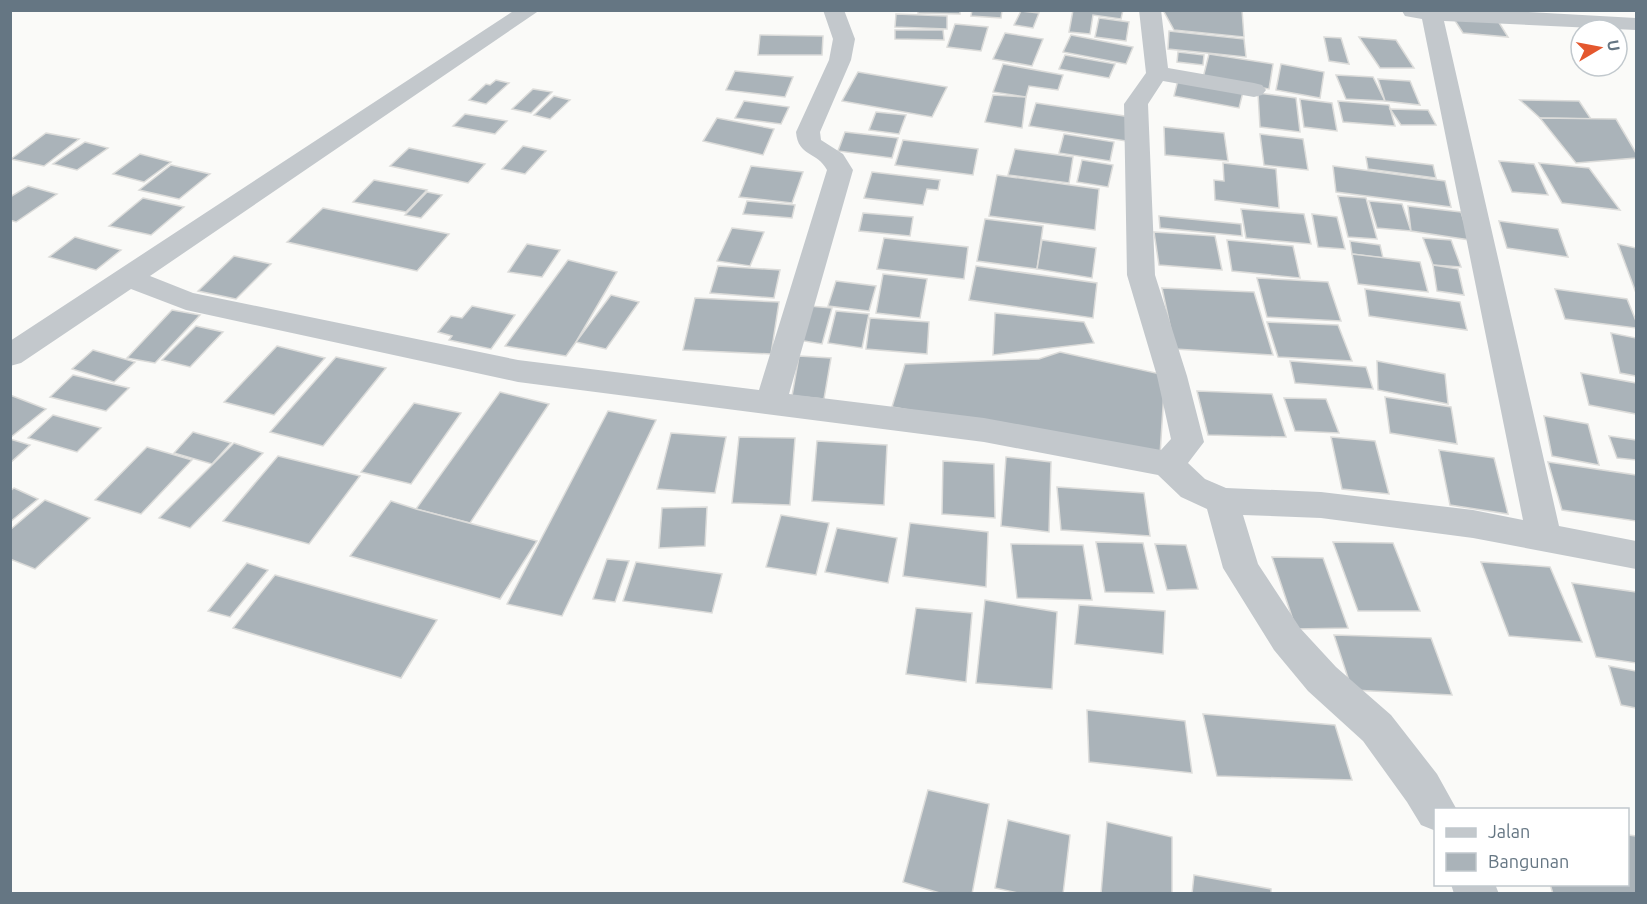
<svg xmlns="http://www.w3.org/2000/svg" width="1647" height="904" font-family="Ubuntu,sans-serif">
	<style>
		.building { fill: #aab3b9; stroke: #dcdcda; stroke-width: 1.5 }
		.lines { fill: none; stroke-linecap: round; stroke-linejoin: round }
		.street { fill: #c3c8cc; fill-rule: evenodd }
	</style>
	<rect width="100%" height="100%" fill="#fafaf8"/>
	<g class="building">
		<polygon points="918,10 960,10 960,14 918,13"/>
		<polygon points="972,10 1002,10 1001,18 971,16"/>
		<polygon points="1073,10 1123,10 1121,19 1093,15 1090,34 1069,32"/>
		<polygon points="1163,10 1242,10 1244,37 1174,30"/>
		<polygon points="1021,11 1039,13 1033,28 1014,25"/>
		<polygon points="896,14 947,16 947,29 895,27"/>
		<polygon points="1452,16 1498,21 1508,37 1463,33"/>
		<polygon points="1099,18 1129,22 1126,41 1095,37"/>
		<polygon points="955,24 988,27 981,51 947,47"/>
		<polygon points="895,30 943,30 944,40 895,39"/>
		<polygon points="1169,31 1244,39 1246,57 1168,49"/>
		<polygon points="1005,33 1043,39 1032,66 993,59"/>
		<polygon points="760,35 823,36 822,55 758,55"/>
		<polygon points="1071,35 1133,47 1126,64 1063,52"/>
		<polygon points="1324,37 1341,38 1349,64 1329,61"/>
		<polygon points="1359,37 1396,40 1414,68 1380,68"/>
		<polygon points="1178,52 1204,55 1203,65 1177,62"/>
		<polygon points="1209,54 1273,64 1269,89 1203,78"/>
		<polygon points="1065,55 1115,64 1109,78 1059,69"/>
		<polygon points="1003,64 1063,75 1058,90 1029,86 1026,97 993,92"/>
		<polygon points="1281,64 1324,72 1320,98 1276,90"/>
		<polygon points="735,71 793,77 785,97 726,90"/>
		<polygon points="858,72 947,87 932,117 842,101"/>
		<polygon points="1336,75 1373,77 1385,101 1346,99"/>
		<polygon points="1378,79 1410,81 1420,105 1385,101"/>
		<polygon points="496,80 509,83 486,104 469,100 486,84 490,85"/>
		<polygon points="1178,80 1243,92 1239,108 1174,96"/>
		<polygon points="533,89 552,92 531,113 512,109"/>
		<polygon points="1258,93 1296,98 1300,132 1260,127"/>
		<polygon points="993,95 1026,97 1022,128 985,122"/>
		<polygon points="554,96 570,100 550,119 534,115"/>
		<polygon points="1300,99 1332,103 1337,131 1304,127"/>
		<polygon points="1520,100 1579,101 1591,119 1540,118"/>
		<polygon points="744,101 789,107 781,124 735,118"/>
		<polygon points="1338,101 1389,105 1395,126 1343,122"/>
		<polygon points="1036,103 1131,117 1126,141 1029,126"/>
		<polygon points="1390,109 1428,110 1436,125 1401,125"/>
		<polygon points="876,112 906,115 899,134 869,130"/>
		<polygon points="465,114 507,121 495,134 453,126"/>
		<polygon points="717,118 774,129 763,155 703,141"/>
		<polygon points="1540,118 1616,119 1636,153 1636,158 1576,163"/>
		<polygon points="1164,127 1224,133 1228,161 1165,155"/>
		<polygon points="845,132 898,138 892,158 838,151"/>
		<polygon points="46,133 79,139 44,166 11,159"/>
		<polygon points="1064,134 1114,142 1110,161 1059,153"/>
		<polygon points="1260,134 1303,139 1308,170 1264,165"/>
		<polygon points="903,140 978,149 973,175 895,165"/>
		<polygon points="85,142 108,148 77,170 53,164"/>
		<polygon points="523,146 546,151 525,174 502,169"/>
		<polygon points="409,148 485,164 468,183 390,166"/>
		<polygon points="1015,149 1073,157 1069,183 1008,175"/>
		<polygon points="140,154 171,162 144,182 113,174"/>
		<polygon points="1366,157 1433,165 1436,178 1368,169"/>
		<polygon points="1082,160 1113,165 1108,187 1077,182"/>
		<polygon points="1499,161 1534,164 1548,195 1512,192"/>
		<polygon points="1223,163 1276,169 1279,208 1215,200 1214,180 1224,181"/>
		<polygon points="1539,163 1589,168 1620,210 1562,203"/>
		<polygon points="171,165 210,174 179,199 139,190"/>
		<polygon points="751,166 803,172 792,203 739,197"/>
		<polygon points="1333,166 1445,181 1451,207 1336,192"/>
		<polygon points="872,172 940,180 938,190 927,189 923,205 864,198"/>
		<polygon points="997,175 1099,189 1095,230 989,216"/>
		<polygon points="374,180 427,190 406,212 353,202"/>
		<polygon points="28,186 57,194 16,222 10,220 10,197"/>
		<polygon points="427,192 442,195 421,218 405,215"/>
		<polygon points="1338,196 1366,198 1377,239 1348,237"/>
		<polygon points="143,198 184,207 151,235 109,226"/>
		<polygon points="747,201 795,205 792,218 743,214"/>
		<polygon points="1369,201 1402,204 1411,231 1377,228"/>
		<polygon points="1408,206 1461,212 1470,240 1411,231"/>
		<polygon points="323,208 449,234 417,271 287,242"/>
		<polygon points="1241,209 1304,214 1311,244 1246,238"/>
		<polygon points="863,213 913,217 910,236 859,231"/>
		<polygon points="1312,214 1337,217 1345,249 1318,247"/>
		<polygon points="1159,216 1241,224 1242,236 1160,228"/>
		<polygon points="985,219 1043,226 1037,269 977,261"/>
		<polygon points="1499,221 1558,229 1568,257 1507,248"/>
		<polygon points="732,228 764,232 750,266 717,261"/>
		<polygon points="1154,232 1215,236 1222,270 1159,265"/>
		<polygon points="75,237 121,250 96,270 49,257"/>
		<polygon points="884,238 968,247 964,279 877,269"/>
		<polygon points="1423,238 1451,240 1461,267 1433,265"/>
		<polygon points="1042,240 1096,248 1092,278 1037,269"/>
		<polygon points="1227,240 1293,246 1300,278 1232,271"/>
		<polygon points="1350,241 1380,245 1383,258 1352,254"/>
		<polygon points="527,244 560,250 542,277 508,272"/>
		<polygon points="1618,244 1636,248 1636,293"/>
		<polygon points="1352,254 1420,262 1428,292 1358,284"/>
		<polygon points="234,256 271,264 236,299 198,291"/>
		<polygon points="568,260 617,272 576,342 566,356 505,346"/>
		<polygon points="1433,265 1458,269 1464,295 1437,291"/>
		<polygon points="718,266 780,270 774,298 710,293"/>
		<polygon points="976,266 1097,283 1093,318 969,300"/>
		<polygon points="883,274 927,279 920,318 876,313"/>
		<polygon points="1257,278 1328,282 1341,321 1267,317"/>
		<polygon points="836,281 876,286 869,311 828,306"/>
		<polygon points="1162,288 1254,292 1273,355 1175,349"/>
		<polygon points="1365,289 1460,302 1467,330 1369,316"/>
		<polygon points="1555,289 1627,299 1636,321 1636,328 1565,319"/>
		<polygon points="611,295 639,302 606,349 576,342"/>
		<polygon points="695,298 779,302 771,354 683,350"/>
		<polygon points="472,306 515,315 491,349 449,340 452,336 438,332 451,316 462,318"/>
		<polygon points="809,306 832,308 822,344 798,340"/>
		<polygon points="172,310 200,315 155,363 127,358"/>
		<polygon points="836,311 869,314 862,348 828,343"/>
		<polygon points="995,313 1084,322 1094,343 993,355"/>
		<polygon points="870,318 929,322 927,354 866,349"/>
		<polygon points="1267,322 1338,325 1352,361 1278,357"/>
		<polygon points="196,326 223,332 190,367 162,360"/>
		<polygon points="1611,333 1636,338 1636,376 1620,373"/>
		<polygon points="277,346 325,358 274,415 224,402"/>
		<polygon points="93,350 135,362 114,382 72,369"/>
		<polygon points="1060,352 1165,375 1160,455 892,407 905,364 1039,359"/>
		<polygon points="799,356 831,358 824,399 792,396"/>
		<polygon points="336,357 386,368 323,446 270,432"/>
		<polygon points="1290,361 1366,367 1373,389 1295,383"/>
		<polygon points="1377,361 1445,374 1448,404 1378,390"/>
		<polygon points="1581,373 1636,383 1636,414 1589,405"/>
		<polygon points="73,375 129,388 106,411 50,397"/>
		<polygon points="1197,391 1272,394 1286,437 1208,435"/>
		<polygon points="500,392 549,404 470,523 416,509"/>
		<polygon points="10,395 46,409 11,437 10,437"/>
		<polygon points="1385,397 1451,407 1457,444 1390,433"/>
		<polygon points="1284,398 1326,399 1339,433 1295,431"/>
		<polygon points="414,403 461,413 411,484 361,472"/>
		<polygon points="608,411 656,420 562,616 507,604"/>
		<polygon points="53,415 101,428 77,452 28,438"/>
		<polygon points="1544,416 1588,424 1599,465 1552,456"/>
		<polygon points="193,432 231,443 212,464 174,453"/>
		<polygon points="671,433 726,437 715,493 657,489"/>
		<polygon points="1609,436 1636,440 1636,460 1617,458"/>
		<polygon points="739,437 795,438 790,505 732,503"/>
		<polygon points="1331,437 1375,441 1389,494 1342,489"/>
		<polygon points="10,439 30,445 10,463"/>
		<polygon points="817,441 887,445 884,505 812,501"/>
		<polygon points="234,443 263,453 190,528 159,518"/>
		<polygon points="147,447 192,460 141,514 95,500"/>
		<polygon points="1439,450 1494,458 1508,514 1450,505"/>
		<polygon points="278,456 360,476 309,544 223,521"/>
		<polygon points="1006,457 1051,462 1049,532 1001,526"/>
		<polygon points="943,461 994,464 995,518 942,514"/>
		<polygon points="1548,462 1636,475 1636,521 1562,510"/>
		<polygon points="1057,487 1144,493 1150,536 1061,530"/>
		<polygon points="14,488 38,499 10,522 10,491"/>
		<polygon points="45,500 90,518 35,569 10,559 10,530"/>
		<polygon points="391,501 416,509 537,541 500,599 350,556"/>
		<polygon points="707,507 705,546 659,548 662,508"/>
		<polygon points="781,515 829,523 816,575 766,567"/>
		<polygon points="910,523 988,532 986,587 903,576"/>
		<polygon points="837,528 897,538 888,583 825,572"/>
		<polygon points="1096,542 1143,543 1154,593 1105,592"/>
		<polygon points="1333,542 1393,543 1420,611 1358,611"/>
		<polygon points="1011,544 1083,545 1092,600 1017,598"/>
		<polygon points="1155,544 1186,545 1198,589 1167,590"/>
		<polygon points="1272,557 1323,558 1348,628 1296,629"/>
		<polygon points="607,559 629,561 615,602 593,599"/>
		<polygon points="636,562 722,574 712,613 623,601"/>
		<polygon points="1481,562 1550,567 1582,642 1509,636"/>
		<polygon points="247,563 268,570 230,617 208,611"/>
		<polygon points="275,575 437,620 401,678 233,628"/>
		<polygon points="1572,583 1636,592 1636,663 1596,657"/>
		<polygon points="985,600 1057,612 1052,689 976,683"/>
		<polygon points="1079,605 1165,611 1163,654 1075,644"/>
		<polygon points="916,608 972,613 966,682 906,674"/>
		<polygon points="1334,635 1431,638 1452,695 1352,690"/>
		<polygon points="1609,666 1636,671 1636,708 1621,705"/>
		<polygon points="1087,710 1185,721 1192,773 1089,762"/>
		<polygon points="1203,714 1335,725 1352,780 1217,776"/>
		<polygon points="928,790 989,804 972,894 943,894 903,882"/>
		<polygon points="1008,820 1070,835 1063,894 1023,894 995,888"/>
		<polygon points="1107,822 1172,837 1172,894 1101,894"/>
		<polygon points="1628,835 1636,836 1636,894 1553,894 1550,884 1628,884"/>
		<polygon points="1194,875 1271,889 1271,894 1192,894"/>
	</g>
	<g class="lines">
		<g class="street">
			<path d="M515,10H540L150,276L193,293L518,360L759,390L827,170C817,151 798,157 796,132L829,60L833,39L823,10H844L855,39L851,60L820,132L821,140L843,154L853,170L789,394L984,418L1161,450L1171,439L1157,376L1127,275L1124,104L1146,73L1139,10H1161L1168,68L1254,83L1262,85L1266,90L1262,95L1254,97L1163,81L1148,104L1155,275L1187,376L1204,442L1188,463L1205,479L1226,488L1321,492L1473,510L1523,520L1422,19L1405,16L1402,11L1492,10L1636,18V30L1444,21L1559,526L1636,541V569L1473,538L1321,518L1243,515L1258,564L1300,628L1336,667L1391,715L1437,774L1457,810H1436V831L1421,825L1407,802L1363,741L1308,691L1274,650L1223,568L1207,509L1181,497L1158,475L984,442L518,382L186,310L131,289L21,363L10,366V341Z"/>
			<polygon points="1451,884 1495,884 1499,894 1454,894"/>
		</g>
	</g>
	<rect width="1647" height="904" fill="none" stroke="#657683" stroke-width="24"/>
	<rect x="1434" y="808" width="195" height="78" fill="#ffffff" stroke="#c1c8cd" stroke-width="1.5"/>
	<rect x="1446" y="828" width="30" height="9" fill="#c3c8cc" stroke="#c1c8cd" stroke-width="1.5"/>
	<text x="1488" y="838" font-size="18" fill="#657683">Jalan</text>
	<rect x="1446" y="853" width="30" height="18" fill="#aab3b9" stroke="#c1c8cd" stroke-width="1.5"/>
	<text x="1488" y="868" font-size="18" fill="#657683">Bangunan</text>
	<g transform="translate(1599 48) rotate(80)"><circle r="28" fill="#ffffff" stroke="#c1c8cd" stroke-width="1.5"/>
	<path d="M0-4.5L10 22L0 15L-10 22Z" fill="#e4572e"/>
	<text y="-9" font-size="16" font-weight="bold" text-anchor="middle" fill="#657683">U</text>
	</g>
</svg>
